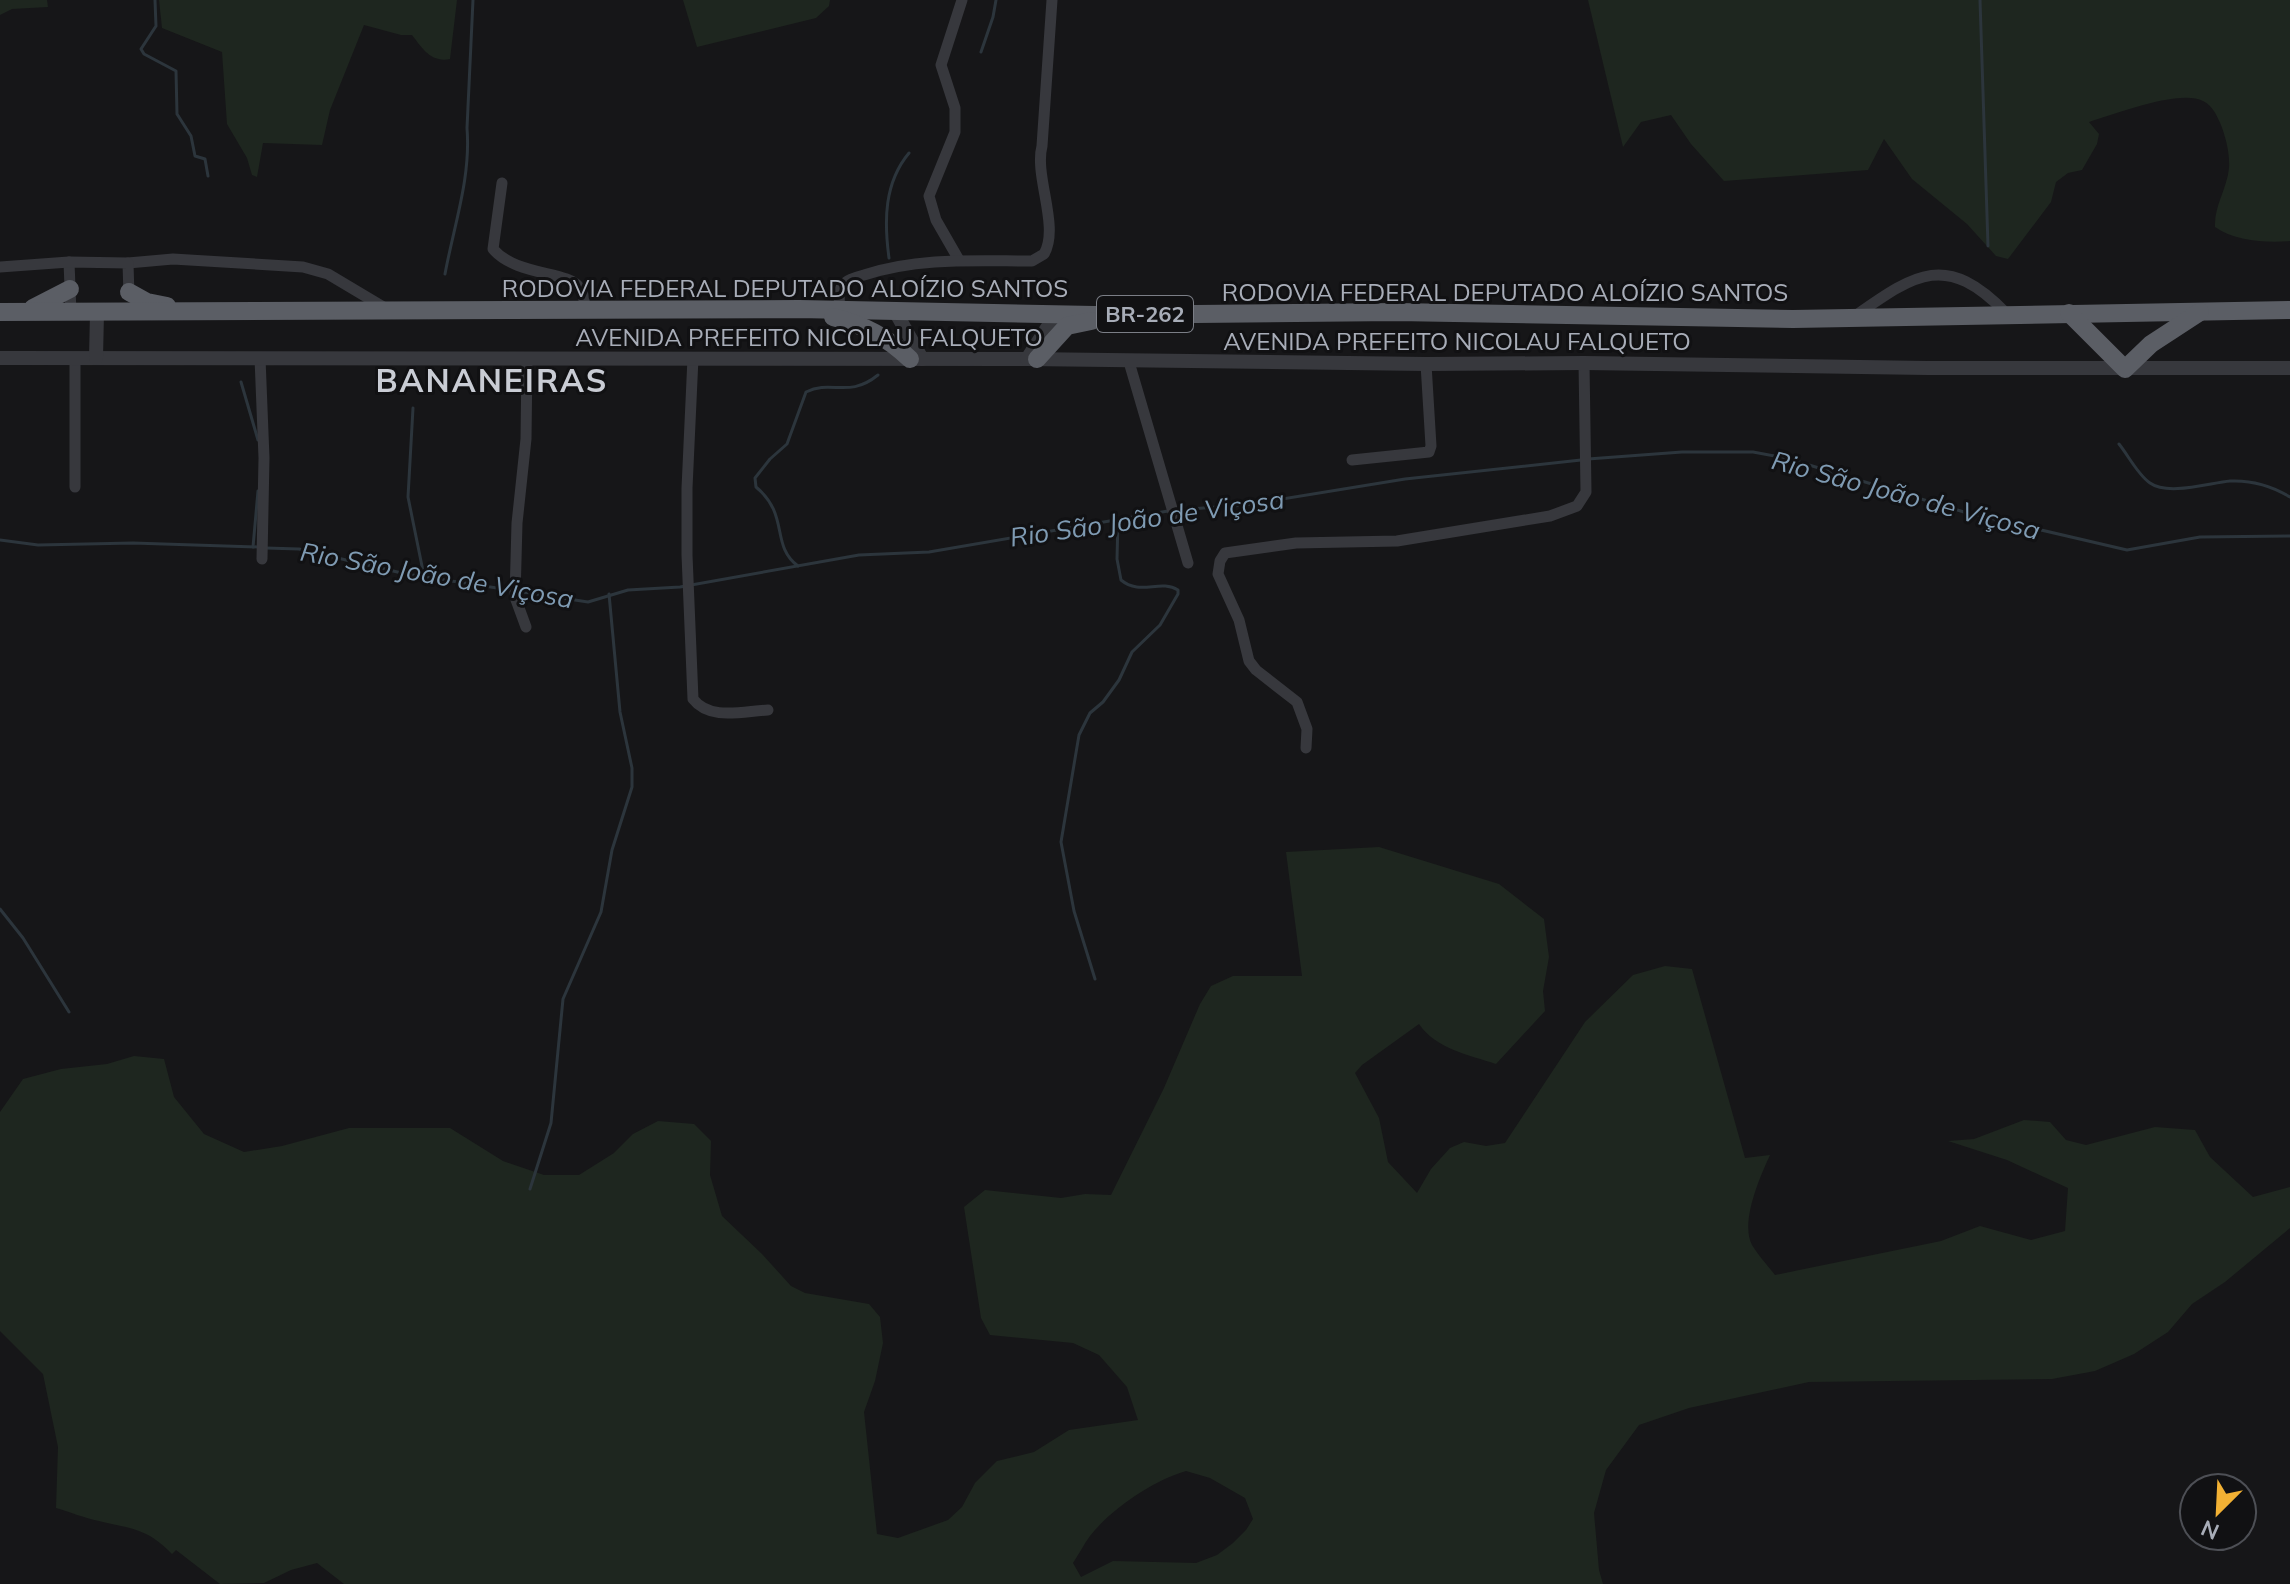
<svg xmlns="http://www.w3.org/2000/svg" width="2290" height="1584" font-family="Mulish,sans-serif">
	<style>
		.green { fill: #1e261f; fill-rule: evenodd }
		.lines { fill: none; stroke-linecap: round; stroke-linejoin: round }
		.stream { stroke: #2c353c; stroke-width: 3 }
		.minor { stroke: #37383d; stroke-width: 11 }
		.tertiary { stroke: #37383d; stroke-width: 14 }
		.trunk { stroke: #5b5e65; stroke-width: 18 }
		.labels { text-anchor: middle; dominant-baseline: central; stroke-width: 6; stroke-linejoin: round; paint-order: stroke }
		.shield { fill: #111113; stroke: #7b7e86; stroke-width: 2 }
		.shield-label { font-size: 22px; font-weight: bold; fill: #a8adb8 }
		.street-label { font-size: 24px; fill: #a8adb8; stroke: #111113 }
		.water-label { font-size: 26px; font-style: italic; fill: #7f9bb3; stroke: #111113 }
		.district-label { font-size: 32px; font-weight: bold; letter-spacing: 2px; fill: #c9ccd4; stroke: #111113 }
	</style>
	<rect width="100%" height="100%" fill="#161618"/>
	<g class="green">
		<polygon points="0,0 47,0 48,7 12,9 0,15"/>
		<path d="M159,0H457L450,59C431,63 422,48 412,35H401L364,25L330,110L322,145L263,143L257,177L252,175L247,158L227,124L222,52L162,28Z"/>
		<polygon points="683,0 830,0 829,6 816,18 697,47"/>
		<path d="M1588,0H2290V241C2267,243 2234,241 2215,227C2214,206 2227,189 2229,168C2230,154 2226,138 2221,125C2217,116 2213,106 2203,101C2180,89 2115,114 2089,122L2099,134L2097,144L2082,170L2068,173L2056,182L2051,202L2008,259L1996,256L1967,224L1912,179L1884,139L1868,170L1724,181L1691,144L1671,115L1641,122L1623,147Z"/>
		<path d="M1379,847L1499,884L1544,919L1549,957L1543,991L1545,1011L1496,1064C1469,1055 1436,1049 1419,1024L1362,1065L1355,1073L1379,1118L1388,1162L1417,1193L1431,1169L1450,1148L1464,1142L1486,1146L1505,1143L1585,1022L1633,975L1665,966L1692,969L1745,1158L1770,1155C1760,1177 1740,1222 1752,1245C1758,1255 1768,1266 1775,1275L1941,1241L1980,1226L2031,1240L2065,1231L2068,1188L2007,1160L1948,1141L1974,1139L2024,1120L2050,1122L2066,1140L2086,1145L2155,1127L2195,1130L2210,1157L2253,1197L2290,1187V1228L2225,1282L2192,1304L2168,1332L2134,1354L2095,1371L2052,1379L1809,1382L1689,1408L1639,1425L1606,1470L1594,1513L1599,1570L1603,1584H344L317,1563L291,1570L264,1583L220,1584L176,1550L172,1554C147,1528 132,1529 99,1521C84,1518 70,1512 56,1508L58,1447L43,1374L0,1331V1112L23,1079L61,1069L107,1064L134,1056L164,1059L174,1097L204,1134L244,1152L282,1146L349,1128H450L503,1161L544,1175H579L614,1153L633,1134L658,1121L694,1124L711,1141L710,1175L722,1216L762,1254L791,1286L805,1293L869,1304L880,1317L883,1343L875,1381L864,1412L877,1534L898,1538L948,1520L962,1507L975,1483L997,1461L1034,1452L1069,1430L1138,1420L1127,1387L1099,1355L1073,1343L990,1335L981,1318L964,1207L985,1190L1061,1198L1085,1194L1111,1195L1164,1088L1200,1004L1211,986L1233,976H1302L1286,852ZM1186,1471L1210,1478L1245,1498L1253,1519L1246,1530L1233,1543L1217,1555L1196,1563L1113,1561L1081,1577L1073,1563C1079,1554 1084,1544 1090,1536C1111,1509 1154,1480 1186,1471Z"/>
	</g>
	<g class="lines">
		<g class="stream">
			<polyline points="155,0 156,26 141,49 144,54 176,71 177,114 191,136 195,156 205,159 208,176"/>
			<polyline points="1980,0 1988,246"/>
			<polyline points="981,52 993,17 996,0"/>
			<path d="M889,258C884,221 884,183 909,153"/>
			<path d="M445,274C454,225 471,178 467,128L473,0"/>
			<polyline points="241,382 258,440"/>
			<polyline points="413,408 408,497 424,576"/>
			<path d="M2119,444C2128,455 2138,475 2150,483C2168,496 2209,483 2230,481C2251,480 2272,486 2290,497"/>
			<polyline points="1588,459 1682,452 1753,452 1786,458 1964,512 2127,550 2200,537 2290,536"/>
			<polyline points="1176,510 1245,505 1405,479 1581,460"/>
			<polyline points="0,540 38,545 133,543 258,547"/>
			<polyline points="253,547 258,491"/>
			<polyline points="266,548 299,549 406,574 588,602 628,590 680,587 859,555 929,552 1168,511"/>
			<path d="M798,566C770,545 790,515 756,487L755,478L770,459L787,444L806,392C832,379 848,399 878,375"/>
			<polyline points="0,909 23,938 69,1012"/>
			<path d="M1095,979L1074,911L1061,842L1079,735L1090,713L1103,702L1119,680L1132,652L1160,625L1178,594V590C1160,579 1140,596 1121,580L1117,559L1118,519"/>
			<polyline points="530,1189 551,1123 563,999 601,912 612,850 632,787 632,768 620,712 609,594"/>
		</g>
		<g class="minor">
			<path d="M502,183L493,249C516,276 568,271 579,287C585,294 584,303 585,311"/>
			<polyline points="959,260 936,220 929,196 955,132 955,108 941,65 962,0"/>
			<polyline points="69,262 71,313"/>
			<polyline points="128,263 173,259 303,267 328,274 385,308"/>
			<polyline points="0,267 69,262 128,263 129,296"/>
			<path d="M840,310C840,303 837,292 842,286C847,279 857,277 864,275C919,257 976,261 1032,261L1044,254C1060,227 1034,176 1042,146L1052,0"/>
			<path d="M1855,316C1915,274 1946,251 2006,313"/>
			<polyline points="260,358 264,458 262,559"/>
			<path d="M693,358L687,488V555L693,699C710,721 743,711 768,710"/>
			<polyline points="1129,362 1188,563"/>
			<polyline points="1352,460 1429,452 1431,446 1426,364"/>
			<polyline points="75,487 75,359"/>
			<polyline points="526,627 515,597 517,523 526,439 527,359"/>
			<polyline points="1306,748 1307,729 1297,702 1256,670 1249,661 1239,620 1218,574 1220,561 1225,553 1296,543 1397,541 1550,516 1577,506 1586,492 1584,363"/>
		</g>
		<g class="tertiary">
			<polyline points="895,311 922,359"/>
			<polyline points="0,358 1027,359 1426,364 1584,363 1927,368 2290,368"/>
			<polyline points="96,358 97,313"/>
			<polyline points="1027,359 1056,314"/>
		</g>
		<g class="trunk">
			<polyline points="129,292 147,302 167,306"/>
			<polyline points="33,308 70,289"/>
			<polyline points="0,312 799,309 1094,315 1397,312 1793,319 2290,310"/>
			<polyline points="2069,313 2125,369 2151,344 2200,312"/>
			<path d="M833,317C864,325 887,337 910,359"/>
			<polyline points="1037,359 1067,326 1091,321"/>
		</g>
	</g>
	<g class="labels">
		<rect class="shield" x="1097" y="296" width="96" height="36" rx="6"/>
		<g class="shield-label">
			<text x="1145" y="314">BR-262</text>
		</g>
		<g class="street-label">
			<text x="785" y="288">RODOVIA FEDERAL DEPUTADO ALOÍZIO SANTOS</text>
			<text x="1505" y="292">RODOVIA FEDERAL DEPUTADO ALOÍZIO SANTOS</text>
			<text x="809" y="337">AVENIDA PREFEITO NICOLAU FALQUETO</text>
			<text x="1457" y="341">AVENIDA PREFEITO NICOLAU FALQUETO</text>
		</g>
		<g class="water-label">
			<text transform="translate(1906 495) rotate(15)">Rio São João de Viçosa</text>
			<text transform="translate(1147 518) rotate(-8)">Rio São João de Viçosa</text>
			<text transform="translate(437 575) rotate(10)">Rio São João de Viçosa</text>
		</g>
		<g class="district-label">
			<text x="492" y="380">BANANEIRAS</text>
		</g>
	</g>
	<g transform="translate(2218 1512) rotate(204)"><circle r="38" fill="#111113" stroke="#4d4f55" stroke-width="2"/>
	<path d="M0-6L14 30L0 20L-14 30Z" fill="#f2b134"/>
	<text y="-12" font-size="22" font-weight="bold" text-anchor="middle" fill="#a8adb8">N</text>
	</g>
</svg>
